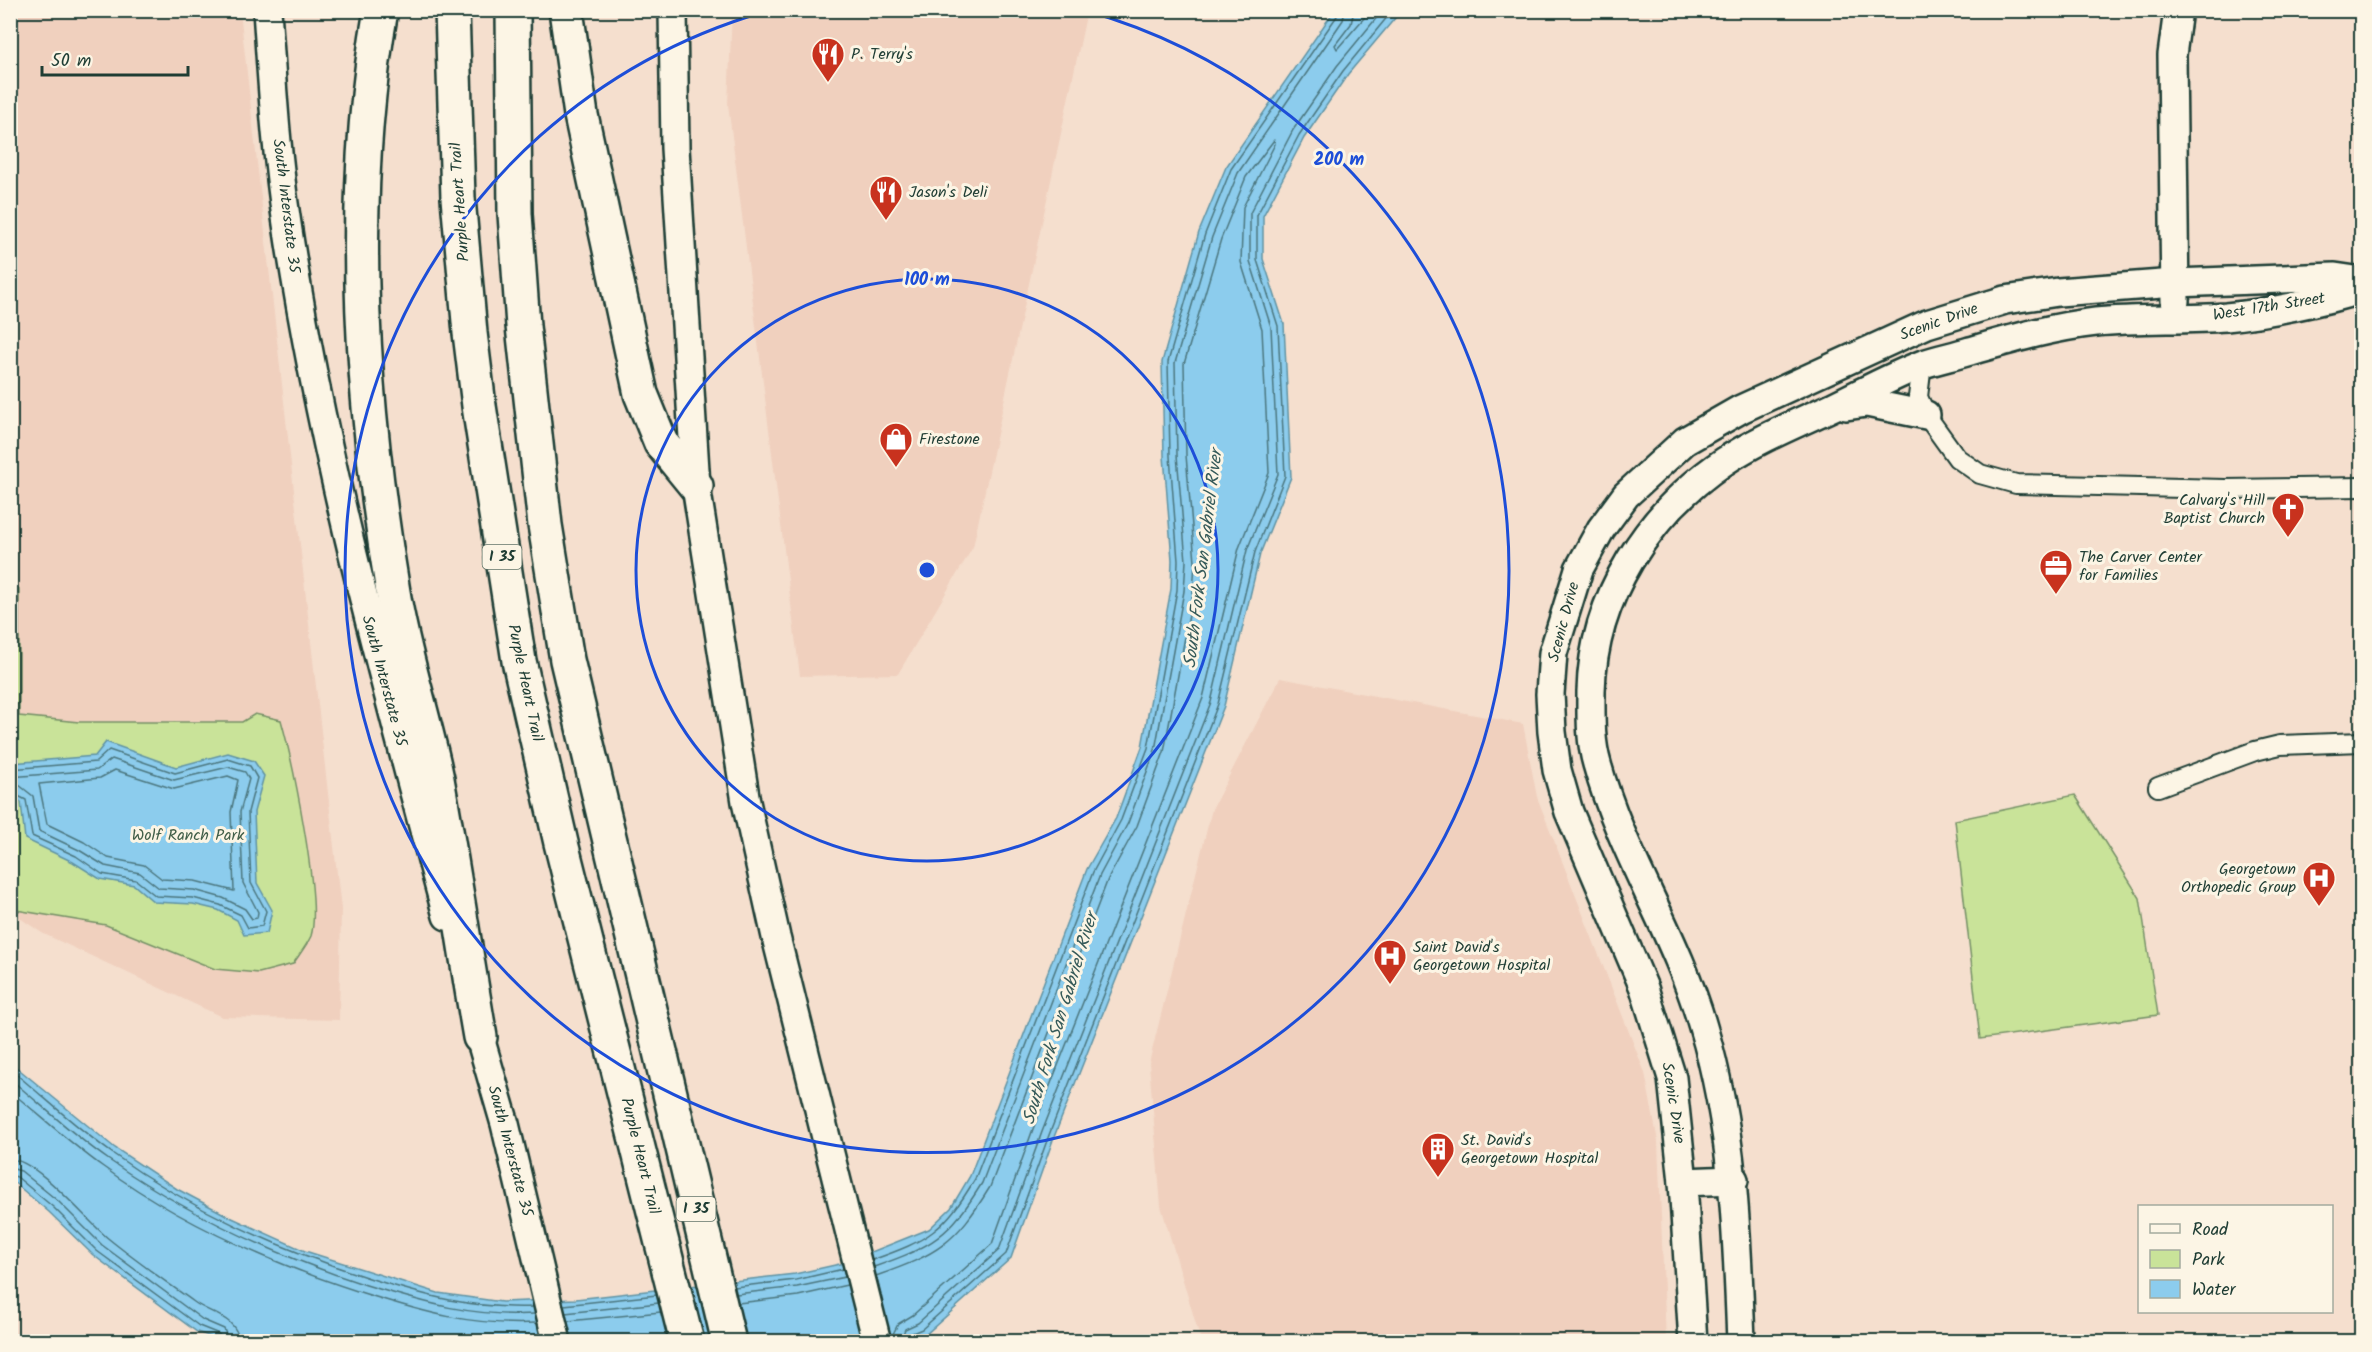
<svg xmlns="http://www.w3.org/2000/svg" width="2372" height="1352" font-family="Kalam,sans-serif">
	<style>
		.built { fill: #f0d0be }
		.green { fill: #c9e399; stroke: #749066; stroke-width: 1.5 }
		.water { fill: #8ccced; stroke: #6093a3; stroke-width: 1.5 }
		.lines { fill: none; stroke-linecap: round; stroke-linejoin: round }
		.shore { stroke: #4b767e; stroke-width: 1.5 }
		.street-casing { stroke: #1f3d34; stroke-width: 22 }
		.secondary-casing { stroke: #1f3d34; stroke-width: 32 }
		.highway-casing { stroke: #1f3d34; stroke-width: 38 }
		.street { stroke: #fcf5e5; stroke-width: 18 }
		.secondary { stroke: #fcf5e5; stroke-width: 27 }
		.highway { stroke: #fcf5e5; stroke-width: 33 }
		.ring { fill: none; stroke: #1d4ed8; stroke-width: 3 }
		.labels { text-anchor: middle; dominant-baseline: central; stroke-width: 6; stroke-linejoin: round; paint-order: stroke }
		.shield { fill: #fcf5e5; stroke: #617469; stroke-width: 1.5 }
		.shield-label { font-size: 15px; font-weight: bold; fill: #1f3d34 }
		.poi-label { font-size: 16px; fill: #1f3d34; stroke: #fcf5e5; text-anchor: start }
		.street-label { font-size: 16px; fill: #1f3d34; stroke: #fcf5e5 }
		.park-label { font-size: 16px; fill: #415e48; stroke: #fcf5e5 }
		.water-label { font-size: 18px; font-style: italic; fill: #355a59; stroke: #fcf5e5 }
		.centre { fill: #1d4ed8; stroke: #fcf5e5; stroke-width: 3 }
		.ring-label { font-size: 18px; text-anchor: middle; font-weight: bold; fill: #1d4ed8; stroke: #fcf5e5; stroke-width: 6; stroke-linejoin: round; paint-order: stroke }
	</style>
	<rect width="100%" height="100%" fill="#f5dfce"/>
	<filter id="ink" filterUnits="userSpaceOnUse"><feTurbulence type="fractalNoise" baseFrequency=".0167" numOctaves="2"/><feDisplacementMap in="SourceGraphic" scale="12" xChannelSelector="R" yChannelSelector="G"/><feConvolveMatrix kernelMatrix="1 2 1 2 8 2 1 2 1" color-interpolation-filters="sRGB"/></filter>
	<g filter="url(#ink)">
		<g class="built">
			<polygon points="10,11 240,11 341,909 339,1020 222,1017 42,933 11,912"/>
			<polygon points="732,11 1087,11 973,547 898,674 800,676 728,104"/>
			<polygon points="1280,678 1523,724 1537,797 1645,1073 1658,1142 1666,1341 1201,1341 1161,1206 1149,1063 1212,809"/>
		</g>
		<g class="green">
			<path d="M10,574L19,590V716L79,722H242L255,714L281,720C292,759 322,901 311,936C307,945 299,955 293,964L259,973L215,969L106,925L16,910L11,906Z"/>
			<polygon points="2075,795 2140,898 2158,1015 1980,1039 1955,820"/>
		</g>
		<g class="water">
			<polygon points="1334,11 1401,11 1348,74 1304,138 1263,216 1263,259 1284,324 1291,477 1260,554 1224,706 1054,1137 1011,1258 925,1335 907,1342 223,1341 197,1332 93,1255 49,1212 11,1180 10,1062 115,1148 177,1189 230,1217 305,1251 438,1293 502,1302 576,1299 795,1274 844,1263 929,1229 951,1208 970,1176 1087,869 1116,818 1142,747 1171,589 1172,560 1164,456 1162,362 1199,232 1226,167"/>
			<polygon points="106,742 176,767 228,753 254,761 264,776 254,812 257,883 272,910 267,933 244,935 237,920 218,910 193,904 154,902 134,885 100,879 73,862 25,839 21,802 12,797 12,763 95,756"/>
		</g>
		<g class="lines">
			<g class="shore">
				<polyline points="1354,10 1351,24 1335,45 1337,49 1371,10"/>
				<polyline points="10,769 96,762 109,750 175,773 228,759 250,766 257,778 248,812 251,883 266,911 262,926 248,928 241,915 220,905 193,898 156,896 136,880 102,874 76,856 32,836 26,800 10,792"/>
				<polygon points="115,770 174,789 228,776 238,780 231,812 234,891 195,881 162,879 144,865 108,858 84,842 47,824 39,784 100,778"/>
				<polyline points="10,777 97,770 112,759 174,780 228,767 245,772 249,779 240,812 243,883 258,912 257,918 252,919 245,909 223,898 194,890 159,888 140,873 105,866 79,850 39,831 33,796 19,785 10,784"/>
				<path d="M10,1069C44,1097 77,1128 112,1153C191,1210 277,1248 369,1278C425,1296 473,1309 533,1307"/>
				<path d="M10,1079C43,1106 74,1136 109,1160C189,1215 274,1255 366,1285C425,1303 472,1317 535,1314"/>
				<path d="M10,1091C41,1116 70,1143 102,1166C181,1224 270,1263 363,1293C426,1313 471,1326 537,1323"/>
				<path d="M10,1159C38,1160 86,1220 109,1239C136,1261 165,1281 194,1302C210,1314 238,1317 239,1342"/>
				<polyline points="10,1168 21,1171 58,1201 102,1245 203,1320 224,1329 229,1342"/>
				<polyline points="10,1175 17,1177 53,1207 97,1251 199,1326 219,1334 222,1342"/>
				<path d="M872,1260C929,1240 944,1231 975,1179L1093,872L1121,820L1148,748L1177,590L1178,561L1170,456L1168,362L1205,234L1231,169L1337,16L1338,10"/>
				<path d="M874,1267C933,1246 949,1237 982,1183L1100,875L1128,823L1155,750L1184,591L1186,561L1177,455L1175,363L1212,237L1238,173L1343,20L1345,10"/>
				<path d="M876,1276C938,1254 955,1244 990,1187L1108,879L1137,826L1164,752L1193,593L1195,562L1186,455L1184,364L1221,239L1246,177L1274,140L1275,144L1243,207L1241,262L1262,329L1269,473L1239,548L1203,698L1033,1129L992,1244L913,1315L898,1324L891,1338"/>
				<polyline points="734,1287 796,1280 843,1269"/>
				<polyline points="736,1294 797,1287 845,1277"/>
				<polyline points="738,1303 798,1296 847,1285"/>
				<polyline points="564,1305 657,1295"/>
				<polyline points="565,1313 659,1303"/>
				<polyline points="568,1321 661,1312"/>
				<polyline points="900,1342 905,1329 918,1323 999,1250 1042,1132 1211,702 1247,550 1278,474 1271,327 1250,261 1250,213 1293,130 1337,66 1383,10"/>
				<polyline points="908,1342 910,1334 922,1329 1006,1254 1049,1135 1218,704 1255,552 1285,476 1278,326 1257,260 1257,215 1299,135 1343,71 1393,10"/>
			</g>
			<defs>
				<g id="street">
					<polyline points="1922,364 1918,397 1926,415 1957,458 1980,474 2016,484 2225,489 2362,487"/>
					<polyline points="2158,787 2255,751 2280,745 2362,742"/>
				</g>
				<g id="secondary">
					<path d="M267,10C272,81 276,153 287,224C322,459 386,687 447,916"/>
					<polyline points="673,10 675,148 696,486 746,802 776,937 877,1342"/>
					<polyline points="2175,301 2172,55 2178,10"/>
					<polyline points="1846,406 1867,403 1926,415"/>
					<polyline points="474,1017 505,1124 557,1342"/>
					<polyline points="1683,1182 1734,1180"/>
					<polyline points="1693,1342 1683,1182 1672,1078 1644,988 1569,812 1557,770 1552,732 1550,694 1553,653 1579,569 1601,529 1626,495 1685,441 1741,409 1927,324 2005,300 2058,292 2175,283 2335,277 2362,281"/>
					<path d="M1741,1342C1737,1235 1734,1130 1703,1027C1677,936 1622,855 1597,764C1590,740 1591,715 1591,691C1593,597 1649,512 1725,461C1758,439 1798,423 1834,406C1863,392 1892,376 1923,364C1938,359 1954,356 1970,351C2012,339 2052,327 2096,322C2139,318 2183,320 2226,317C2267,313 2322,302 2362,289"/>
				</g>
				<g id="highway">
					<path d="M381,10C347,200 361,402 393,592C403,655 424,716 437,779C453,865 465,951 480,1037"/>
					<polyline points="452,10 458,198 470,333 479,406 519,661 561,843 687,1342"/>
					<polyline points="513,10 515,214 523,326 545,525 567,660 729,1342"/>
					<polyline points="566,10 581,115 641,394 661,443 696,486"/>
				</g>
			</defs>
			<use href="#street" class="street-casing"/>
			<use href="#secondary" class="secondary-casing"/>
			<use href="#highway" class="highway-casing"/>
			<use href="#street" class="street"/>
			<use href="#secondary" class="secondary"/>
			<use href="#highway" class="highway"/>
		</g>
	</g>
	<g class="ring">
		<circle cx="927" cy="570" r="291"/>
		<path d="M1087 11A582 582 0 1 1 767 11"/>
	</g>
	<defs>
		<symbol id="restaurant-pin" viewBox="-11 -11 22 30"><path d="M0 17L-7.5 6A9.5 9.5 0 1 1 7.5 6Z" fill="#c8321e" stroke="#fcf5e5"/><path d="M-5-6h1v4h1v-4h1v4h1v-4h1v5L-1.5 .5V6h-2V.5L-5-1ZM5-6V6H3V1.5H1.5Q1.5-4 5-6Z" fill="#fff"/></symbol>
		<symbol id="shop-pin" viewBox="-11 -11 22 30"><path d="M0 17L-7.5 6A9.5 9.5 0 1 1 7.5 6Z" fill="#c8321e" stroke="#fcf5e5"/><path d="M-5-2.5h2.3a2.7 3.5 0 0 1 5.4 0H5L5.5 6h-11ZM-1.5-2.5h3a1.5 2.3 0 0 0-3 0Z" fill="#fff"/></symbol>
		<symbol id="church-pin" viewBox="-11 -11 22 30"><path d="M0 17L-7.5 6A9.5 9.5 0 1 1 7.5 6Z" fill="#c8321e" stroke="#fcf5e5"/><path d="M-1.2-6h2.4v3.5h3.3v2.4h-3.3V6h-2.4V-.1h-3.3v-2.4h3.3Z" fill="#fff"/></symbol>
		<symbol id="office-pin" viewBox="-11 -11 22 30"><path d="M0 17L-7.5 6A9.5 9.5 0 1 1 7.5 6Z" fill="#c8321e" stroke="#fcf5e5"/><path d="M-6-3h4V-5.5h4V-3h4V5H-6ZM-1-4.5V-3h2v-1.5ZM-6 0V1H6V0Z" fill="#fff"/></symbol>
		<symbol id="hospital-pin" viewBox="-11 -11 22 30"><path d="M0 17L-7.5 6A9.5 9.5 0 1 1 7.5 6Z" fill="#c8321e" stroke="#fcf5e5"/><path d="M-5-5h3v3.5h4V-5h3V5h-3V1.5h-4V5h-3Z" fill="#fff"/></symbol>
		<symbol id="building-pin" viewBox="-11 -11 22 30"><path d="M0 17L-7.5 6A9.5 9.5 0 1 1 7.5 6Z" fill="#c8321e" stroke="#fcf5e5"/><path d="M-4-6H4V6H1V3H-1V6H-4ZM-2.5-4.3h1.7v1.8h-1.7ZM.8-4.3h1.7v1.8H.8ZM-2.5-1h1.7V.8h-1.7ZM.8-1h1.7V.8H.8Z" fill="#fff"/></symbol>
	</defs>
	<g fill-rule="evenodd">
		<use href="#restaurant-pin" x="809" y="35" width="38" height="52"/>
		<use href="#restaurant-pin" x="867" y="173" width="38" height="52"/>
		<use href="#shop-pin" x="877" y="420" width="38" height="52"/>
		<use href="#church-pin" x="2269" y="490" width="38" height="52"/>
		<use href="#office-pin" x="2037" y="547" width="38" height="52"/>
		<use href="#hospital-pin" x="2300" y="859" width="38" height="52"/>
		<use href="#hospital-pin" x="1371" y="937" width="38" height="52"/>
		<use href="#building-pin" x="1419" y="1130" width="38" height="52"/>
	</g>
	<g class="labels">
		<g class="shield">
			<rect x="482.5" y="545" width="39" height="24" rx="4.5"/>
			<rect x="676.5" y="1197" width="39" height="24" rx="4.5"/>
		</g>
		<g class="shield-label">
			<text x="502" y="557">I 35</text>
			<text x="696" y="1209">I 35</text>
		</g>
		<g class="poi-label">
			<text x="851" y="54">P. Terry's</text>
			<text x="909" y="192">Jason's Deli</text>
			<text x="919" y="439">Firestone</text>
			<text x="2265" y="500" text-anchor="end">Calvary's Hill<tspan x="2265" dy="18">Baptist Church</tspan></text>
			<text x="2079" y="557">The Carver Center<tspan x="2079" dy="18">for Families</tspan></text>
			<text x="2296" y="869" text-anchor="end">Georgetown<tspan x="2296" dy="18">Orthopedic Group</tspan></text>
			<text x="1413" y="947">Saint David's<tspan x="1413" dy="18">Georgetown Hospital</tspan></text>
			<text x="1461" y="1140">St. David's<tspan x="1461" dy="18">Georgetown Hospital</tspan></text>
		</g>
		<g class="street-label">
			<text transform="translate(460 202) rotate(-94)">Purple Heart Trail</text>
			<text transform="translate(286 206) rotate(83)">South Interstate 35</text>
			<text transform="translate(2269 307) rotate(-9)">West 17th Street</text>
			<text transform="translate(1939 322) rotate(-20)">Scenic Drive</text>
			<text transform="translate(1564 622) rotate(-75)">Scenic Drive</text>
			<text transform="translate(384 681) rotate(75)">South Interstate 35</text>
			<text transform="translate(525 683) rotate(78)">Purple Heart Trail</text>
			<text transform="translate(1673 1103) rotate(81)">Scenic Drive</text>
			<text transform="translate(510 1151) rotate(75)">South Interstate 35</text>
			<text transform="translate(640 1156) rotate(76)">Purple Heart Trail</text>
		</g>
		<g class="park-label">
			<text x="188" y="835">Wolf Ranch Park</text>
		</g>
		<g class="water-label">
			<text transform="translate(1204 559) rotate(-83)">South Fork San Gabriel River</text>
			<text transform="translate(1061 1019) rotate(-73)">South Fork San Gabriel River</text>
		</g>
	</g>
	<circle cx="927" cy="570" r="9" class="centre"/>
	<g class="ring-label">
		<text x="1339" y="165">200 m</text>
		<text x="927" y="285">100 m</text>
	</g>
	<rect width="2372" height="1352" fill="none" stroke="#fcf5e5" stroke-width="36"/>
	<rect x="18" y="18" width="2336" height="1316" fill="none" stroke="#1f3d34" stroke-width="2" filter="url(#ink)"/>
	<rect x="2138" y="1205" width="195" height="108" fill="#fcf5e5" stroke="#a4ab9e" stroke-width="1.5"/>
	<rect x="2150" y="1224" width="30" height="9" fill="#fcf5e5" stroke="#a4ab9e" stroke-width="1.5"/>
	<text x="2192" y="1235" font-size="18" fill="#1f3d34">Road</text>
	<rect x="2150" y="1250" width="30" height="18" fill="#c9e399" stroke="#a4ab9e" stroke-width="1.5"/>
	<text x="2192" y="1265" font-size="18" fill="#1f3d34">Park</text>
	<rect x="2150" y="1280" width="30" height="18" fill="#8ccced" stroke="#a4ab9e" stroke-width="1.5"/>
	<text x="2192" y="1295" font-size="18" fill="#1f3d34">Water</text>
	<path d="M42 66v9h146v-9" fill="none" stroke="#1f3d34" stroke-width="3"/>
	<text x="51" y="66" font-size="18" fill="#1f3d34" stroke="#fcf5e5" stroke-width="4.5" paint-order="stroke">50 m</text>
</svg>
